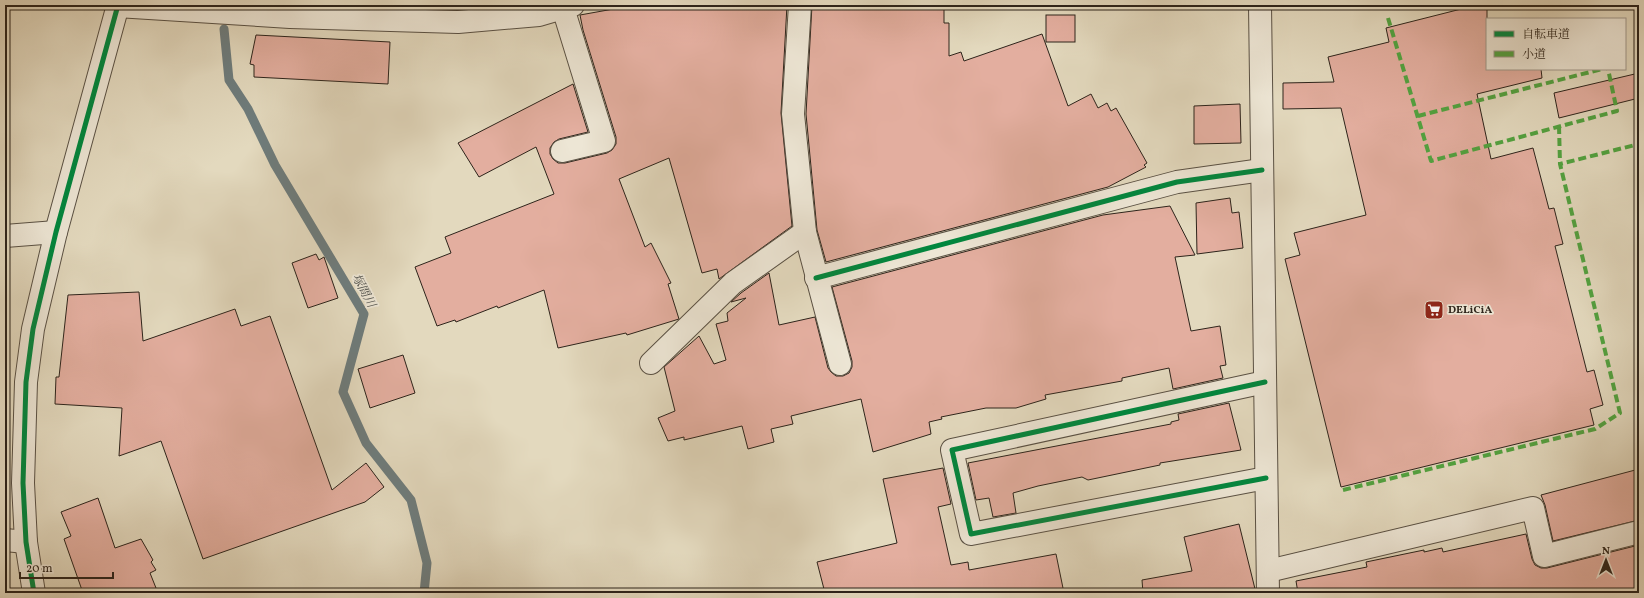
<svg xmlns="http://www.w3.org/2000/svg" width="1644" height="598" font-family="Vollkorn,'Noto Serif JP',serif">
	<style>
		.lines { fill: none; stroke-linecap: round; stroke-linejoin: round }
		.stream { stroke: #6e7c7c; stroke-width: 9 }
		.building { fill: #e3ae9f; stroke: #2d241b }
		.minor-casing { stroke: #5a5144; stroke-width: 24 }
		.minor { stroke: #ede6d5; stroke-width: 22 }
		.quiet { stroke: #52a340; stroke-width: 4; stroke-dasharray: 8 4; stroke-linecap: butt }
		.cycleway-casing { stroke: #ede6d5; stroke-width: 8 }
		.cycleway { stroke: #00873e; stroke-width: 5 }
		.labels { text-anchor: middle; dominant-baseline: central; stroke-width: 3.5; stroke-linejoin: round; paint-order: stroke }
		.poi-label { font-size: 11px; font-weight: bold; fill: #2d241b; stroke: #ede6d5; text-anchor: start }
		.water-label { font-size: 12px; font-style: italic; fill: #4e504c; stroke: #ede6d5 }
	</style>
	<rect width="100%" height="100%" fill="#e3d9be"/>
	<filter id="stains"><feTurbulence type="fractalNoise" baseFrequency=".005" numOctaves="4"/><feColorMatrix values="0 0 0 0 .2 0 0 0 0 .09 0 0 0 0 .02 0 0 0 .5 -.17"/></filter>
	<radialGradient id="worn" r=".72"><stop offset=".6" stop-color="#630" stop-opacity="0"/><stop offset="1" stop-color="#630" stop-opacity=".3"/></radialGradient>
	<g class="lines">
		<polyline class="stream" points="224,29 229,80 248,109 275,165 364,314 343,392 366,443 411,500 427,563 424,593"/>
	</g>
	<g class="building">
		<polygon points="667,5 787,5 781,113 792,226 719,279 717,269 702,273 669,158 619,179 645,247 651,243 671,283 668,284 679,319 627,335 626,333 558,348 544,290 498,308 497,306 456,322 455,320 437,326 415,267 451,253 445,237 554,194 536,147 479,177 458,143 573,84 588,132 559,139 554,142 550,148 550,154 553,159 558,163 565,163 607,153 612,150 616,144 616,137 583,30 580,15 619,8"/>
		<polygon points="812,5 863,5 863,9 913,9 913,5 944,5 944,23 949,23 949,56 961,52 964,61 1042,34 1068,106 1091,94 1098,108 1107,103 1111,111 1116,108 1147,163 1144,165 1146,167 1108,187 826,262 817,230 806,114"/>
		<polygon points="1477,5 1487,5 1487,69 1541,69 1542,78 1477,94 1491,159 1533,148 1549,209 1554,208 1563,244 1555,246 1587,372 1594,370 1603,405 1590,409 1594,425 1341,487 1285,259 1300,255 1294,233 1366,215 1341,108 1283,109 1283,83 1334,82 1328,57 1389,42 1386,28"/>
		<rect x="1046" y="15" width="29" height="27"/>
		<polygon points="256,35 390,42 388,84 254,77 254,65 250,64"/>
		<polygon points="1639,73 1639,98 1559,118 1554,93"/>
		<polygon points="1240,104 1241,143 1194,144 1194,106"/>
		<polygon points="1230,198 1232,213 1239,212 1243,248 1197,254 1196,203"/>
		<polygon points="1170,206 1195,255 1175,257 1191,331 1220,326 1226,365 1220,366 1223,378 1173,389 1169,368 1122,378 1122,381 1045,395 1046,399 1016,408 986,408 941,417 942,419 929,422 931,434 873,452 861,399 791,416 793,424 771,429 774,442 748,449 742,426 684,440 684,437 668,441 658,418 675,411 664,367 699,336 714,364 726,360 716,324 728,321 727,313 746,298 731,302 741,293 769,273 779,325 815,317 828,368 831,372 836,376 843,376 849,373 852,367 852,361 832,287 1103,215"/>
		<polygon points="316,254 319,260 324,257 338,298 308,308 292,263"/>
		<polygon points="139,292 143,341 235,309 241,326 270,316 332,490 366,463 384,487 365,502 203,559 161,441 119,456 122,408 55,404 56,377 59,377 68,295"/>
		<polygon points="403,355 415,393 370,408 358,369"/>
		<polygon points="1229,403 1241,450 1160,463 1160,465 1088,480 1082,477 1038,486 1013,493 1016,513 993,517 989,498 976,500 968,463 1171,424 1171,422 1179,420 1178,414"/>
		<polygon points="943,468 951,504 938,507 951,565 968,562 969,570 1056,554 1064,593 825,593 817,562 897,543 883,479"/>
		<polygon points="1639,469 1639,520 1553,541 1545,505 1541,495"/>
		<polygon points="98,498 115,548 141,539 153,560 151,562 156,570 150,573 158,593 83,593 64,539 71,536 61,512"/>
		<polygon points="1239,524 1256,593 1143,593 1142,580 1192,571 1184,537"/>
		<polygon points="1526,534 1532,559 1535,565 1541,568 1547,568 1639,545 1639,593 1298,593 1296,581 1367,567 1366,562 1424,550 1424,552 1442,548 1443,552"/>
	</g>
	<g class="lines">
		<defs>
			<g id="minor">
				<polyline points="800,5 793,114 805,232 840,364"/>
				<polyline points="1260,5 1268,593"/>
				<polyline points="117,6 290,17 458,22 539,15 573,5"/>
				<polyline points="562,151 604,141 563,8"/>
				<polyline points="5,236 56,232"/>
				<polyline points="816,278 1177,182 1262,170"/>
				<polyline points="651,363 733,283 805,232"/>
				<polyline points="1265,382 952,450 971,534 1266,478"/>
				<polyline points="5,540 26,542"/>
				<polyline points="1268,571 1533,508 1544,556 1639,532"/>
				<polyline points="34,593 26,542 23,483 26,382 33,329 56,232 118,5"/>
			</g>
		</defs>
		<use href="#minor" class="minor-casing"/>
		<use href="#minor" class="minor"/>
		<g class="quiet">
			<polyline points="1388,18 1431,161 1617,111 1608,69"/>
			<polyline points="1418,116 1602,69"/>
			<polyline points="1559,126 1560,164"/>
			<polyline points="1343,490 1595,429 1620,413 1560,164 1639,144"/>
		</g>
		<defs>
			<g id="cycleway">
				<polyline points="816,278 1177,182 1262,170"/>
				<polyline points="1265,382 952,450 971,534 1266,478"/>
				<polyline points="34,593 26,542 23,483 26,382 33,329 56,232 118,5"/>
			</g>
		</defs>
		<use href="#cycleway" class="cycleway-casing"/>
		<use href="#cycleway" class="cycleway"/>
	</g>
	<defs>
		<symbol id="supermarket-square" viewBox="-11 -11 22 22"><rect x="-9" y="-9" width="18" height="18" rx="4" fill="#8f2418" stroke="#ede6d5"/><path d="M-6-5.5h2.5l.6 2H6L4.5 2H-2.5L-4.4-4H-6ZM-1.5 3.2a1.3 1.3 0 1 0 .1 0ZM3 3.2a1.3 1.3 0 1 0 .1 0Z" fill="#fff"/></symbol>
	</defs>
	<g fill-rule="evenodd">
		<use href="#supermarket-square" x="1423" y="299" width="22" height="22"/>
	</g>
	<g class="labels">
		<g class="poi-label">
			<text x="1448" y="310">DELiCiA</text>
		</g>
		<g class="water-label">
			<text transform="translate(363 291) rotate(62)">塚間川</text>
		</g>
	</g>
	<rect width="1644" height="598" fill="none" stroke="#e3d9be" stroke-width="20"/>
	<rect x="6" y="6" width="1632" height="586" fill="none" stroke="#2d241b" stroke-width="2"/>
	<rect x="10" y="10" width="1624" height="578" fill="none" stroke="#2d241b"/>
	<rect x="1486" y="18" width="140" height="52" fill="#ede6d5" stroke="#a0988b"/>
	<rect x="1494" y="31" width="20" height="6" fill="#00873e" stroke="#a0988b"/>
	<text x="1522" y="38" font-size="12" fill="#2d241b">自転車道</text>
	<rect x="1494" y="51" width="20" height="6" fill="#52a340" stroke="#a0988b"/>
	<text x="1522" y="58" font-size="12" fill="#2d241b">小道</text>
	<g transform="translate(1606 560)" stroke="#ede6d5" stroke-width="3" paint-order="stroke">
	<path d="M0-3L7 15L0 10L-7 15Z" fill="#2d241b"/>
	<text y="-6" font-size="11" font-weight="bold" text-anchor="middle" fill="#2d241b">N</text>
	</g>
	<path d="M20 572v6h93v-6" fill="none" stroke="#2d241b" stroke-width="2"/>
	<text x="26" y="572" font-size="12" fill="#2d241b" stroke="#ede6d5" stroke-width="3" paint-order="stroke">20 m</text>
	<rect width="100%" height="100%" filter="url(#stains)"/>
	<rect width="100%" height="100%" fill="url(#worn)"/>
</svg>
